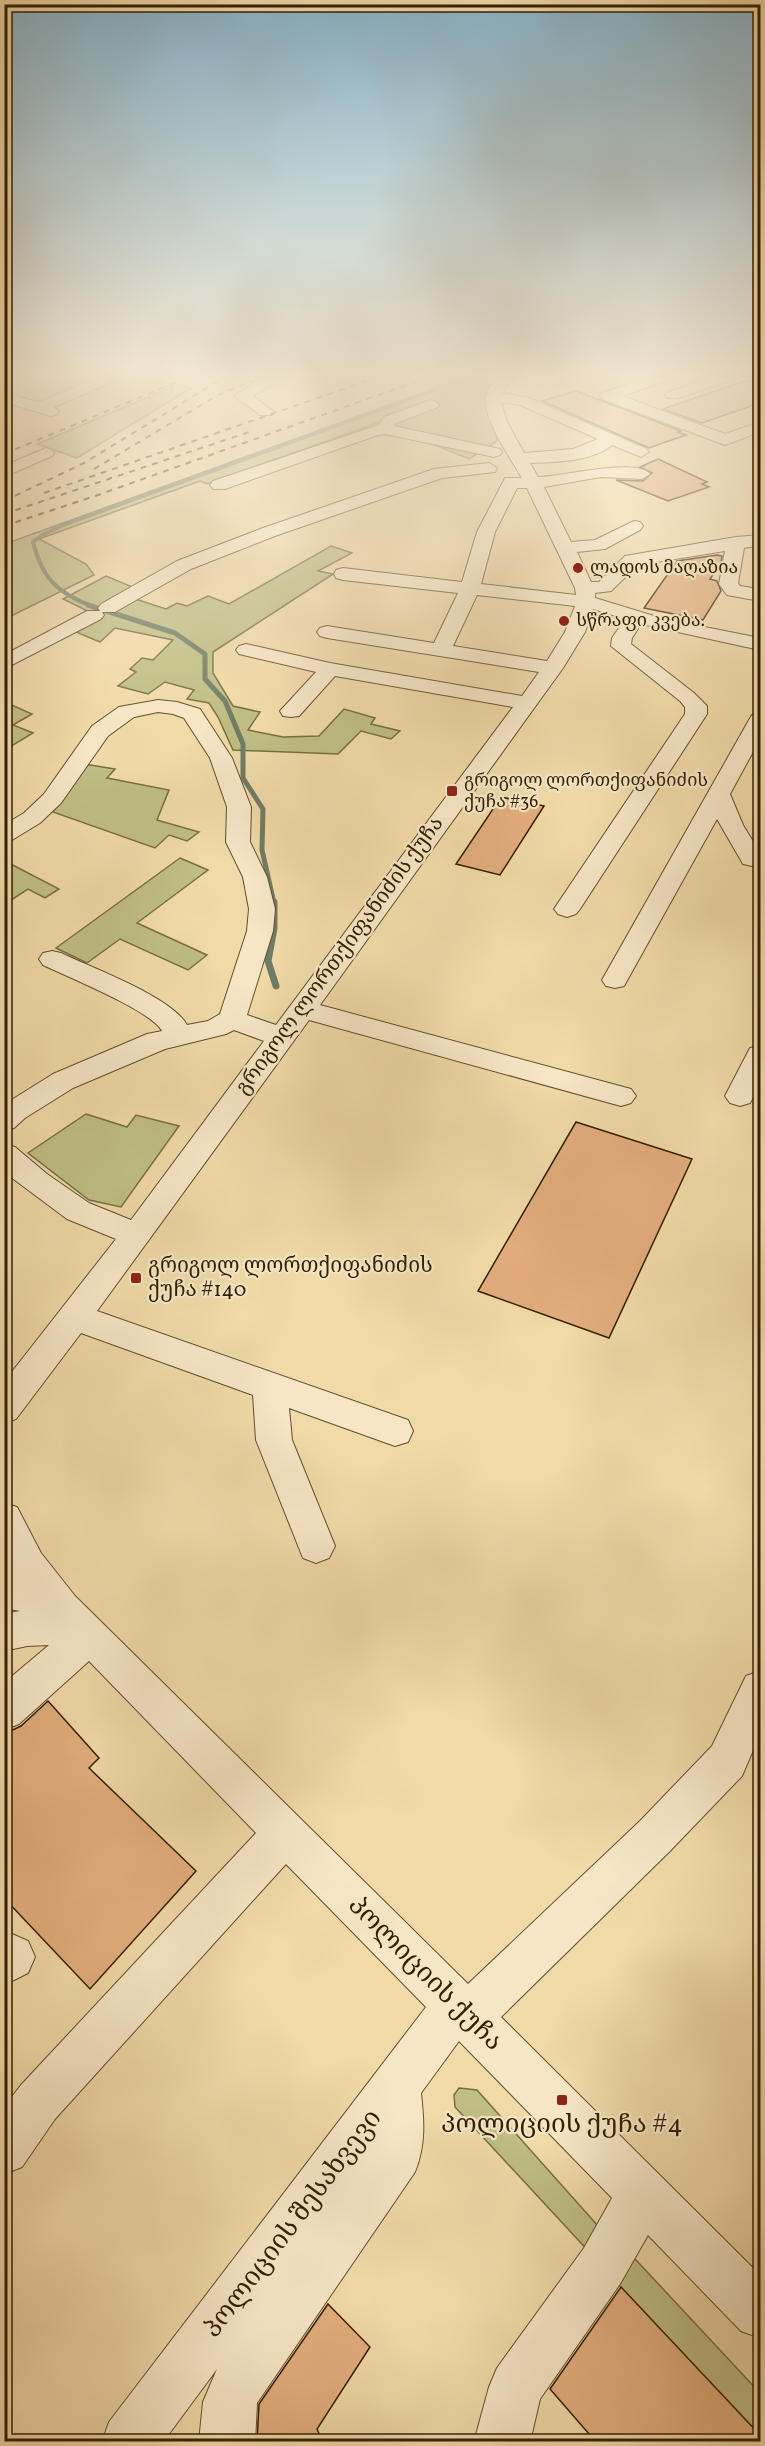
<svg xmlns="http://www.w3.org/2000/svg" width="765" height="2446" font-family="Vollkorn,'Noto Serif Georgian',serif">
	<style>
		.green { fill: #bfbe84; stroke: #796e42; stroke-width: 1.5 }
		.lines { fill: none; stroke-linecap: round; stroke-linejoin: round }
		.stream-far2 { stroke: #717c65; stroke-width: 4 }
		.stream-far1 { stroke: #717c65; stroke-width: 5 }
		.stream { stroke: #717c65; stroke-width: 7 }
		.building { fill: #e3ad7d; stroke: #331f01; stroke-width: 1.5 }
		.minor-casing { stroke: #624e2b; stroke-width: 2 }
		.minor { fill: #f6e6c6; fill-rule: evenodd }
		.rail { stroke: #331f01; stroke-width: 2; stroke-dasharray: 6 6; stroke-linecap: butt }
		.poi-dot { fill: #8f2418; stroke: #f6e6c6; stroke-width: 2 }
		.labels { text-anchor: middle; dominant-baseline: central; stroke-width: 4.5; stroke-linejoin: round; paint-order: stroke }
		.far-poi-label { font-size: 18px; fill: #331f01; stroke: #f6e6c6; text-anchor: start }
		.street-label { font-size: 21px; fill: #331f01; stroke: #f6e6c6 }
		.poi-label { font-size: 21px; fill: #331f01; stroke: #f6e6c6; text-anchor: start }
		.near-street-label { font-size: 26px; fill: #331f01; stroke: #f6e6c6 }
		.near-poi-label { font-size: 26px; fill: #331f01; stroke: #f6e6c6 }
	</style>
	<rect width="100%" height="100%" fill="#f1d9a8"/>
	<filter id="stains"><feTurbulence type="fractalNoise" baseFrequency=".00333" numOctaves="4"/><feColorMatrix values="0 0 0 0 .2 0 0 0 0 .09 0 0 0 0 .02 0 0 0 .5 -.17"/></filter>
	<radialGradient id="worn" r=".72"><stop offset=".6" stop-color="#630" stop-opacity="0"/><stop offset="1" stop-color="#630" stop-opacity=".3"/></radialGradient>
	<g class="green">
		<path d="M466,377H497C471,401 495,413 497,441L469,459L380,422L207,484L200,481L39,539L86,564L94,575L5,619V544Z"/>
		<polygon points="177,385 191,388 77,458 37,444"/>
		<polygon points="331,546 352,553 318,571 333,574 213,652 213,673 233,706 260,712 248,730 283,737 319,736 344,709 375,718 371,724 400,731 391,739 361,731 338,754 233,750 218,717 209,703 187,699 194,690 165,682 148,694 118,686 136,672 130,669 142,658 153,660 173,640 115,628 100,642 76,632 102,618 63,599 106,576 135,588 123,595 166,609 177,603 187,606 208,596 229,604"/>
		<polygon points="5,702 32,714 13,725 33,733 5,750"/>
		<polygon points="84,764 115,769 107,778 169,790 157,820 199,832 187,841 169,835 155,848 50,811"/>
		<polygon points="180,858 208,870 137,923 207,955 188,970 120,939 87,963 56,948"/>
		<polygon points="5,861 59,889 45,898 28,889 5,904"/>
		<polygon points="86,1114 127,1127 136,1115 179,1126 121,1207 89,1200 28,1153"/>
		<polygon points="459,2088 477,2090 607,2236 593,2256 455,2107 454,2095"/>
		<polygon points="624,2258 636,2260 760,2393 760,2435 614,2280"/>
	</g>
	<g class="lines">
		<path class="stream-far2" d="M92,606C57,593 42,578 33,542L42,535L66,524L434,390"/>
		<polyline class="stream-far1" points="88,605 175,633 205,654 205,679 225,701 243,744 243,778 263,809 262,850 274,903"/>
		<polyline class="stream" points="274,902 274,928 268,961 276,986"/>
	</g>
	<g class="building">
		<polygon points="747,380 760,384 760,403 702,423 663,409"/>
		<polygon points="576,391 681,431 678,432 686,435 649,448 542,401"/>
		<polygon points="658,459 707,482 702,484 709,487 668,501 616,480 643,481 652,473 640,467"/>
		<polygon points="717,555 722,556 721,563 710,579 717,581 721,591 703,620 644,608 677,561"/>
		<polygon points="501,797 544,806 500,875 456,864"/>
		<polygon points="576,1122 692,1159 609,1338 478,1291"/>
		<polygon points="48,1701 99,1758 89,1768 196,1871 90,1989 4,1898 4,1734 21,1726"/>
		<polygon points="621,2287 760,2435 760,2442 596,2442 550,2389"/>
		<polygon points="328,2304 370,2347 317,2429 323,2442 257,2442 259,2404"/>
	</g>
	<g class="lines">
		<defs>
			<g id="minor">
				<polygon points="99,377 118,377 116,380 54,407 59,411 57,414 51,416 4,402 4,393 39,402"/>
				<polygon points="247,377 263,377 272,384 253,396 274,412 272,415 260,415 234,396 254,384"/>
				<path d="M499,377H513L502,393L529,398L647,449L649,452L641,457L612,445C592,462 555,462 530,463L538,477C560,477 637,457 650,474L642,479L601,477L544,487L571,542L595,540L634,521L640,522L643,526L640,530L605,549L577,552L591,582H599L625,556L736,537L760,535V545L744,548L738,583L740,586L760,589V601L727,595L719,584L725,551L638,565L611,591L595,593V598L664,619L760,638V650L641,624L632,638L631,644L694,693L707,706V714L580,909L576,914L567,917L558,914L554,909L685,714V707L680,701L611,646L612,638L625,619L593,609L585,632L563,668L320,1005L631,1089L636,1096L631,1103L621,1106L309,1020L97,1311L408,1420L413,1431L408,1442L395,1446L289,1408L292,1440L335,1546L329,1558L316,1563L303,1558L256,1440L253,1395L81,1333L16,1419L4,1423V1382L116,1239L67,1219L4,1172V1144L15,1147L47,1174L89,1203L131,1220L264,1041L234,1030L226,1034L165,1049L73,1088L25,1118L14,1128L4,1131L5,1104L53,1074L147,1034L162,1031C152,1011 66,976 43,965L39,959L43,953L52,951L61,953C92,968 172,997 187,1025L208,1021L220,1014L247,931L249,909L243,877L226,842L227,807L210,758L184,718L173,714L158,712L134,717L108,736L61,803L40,823L12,840L4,842V825L24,813L44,794L92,726L119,707L158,700L177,702L200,709L232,758L251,807L250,842L267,877L275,909L273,931L247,1015L276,1025L513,707L335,676L299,716L291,717L283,716L280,711L316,672L239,654L236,650L239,646L246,644L330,663L522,696L539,672L327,638L320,636L317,632L320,628L327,626L434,643L458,593L343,580L336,578L334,574L336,570L343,568L462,582L477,532L503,482L505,478H522C511,459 482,418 486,396C487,390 494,382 499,377ZM501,402L520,405L598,439L573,449L524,453L507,422ZM517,488H527L575,588L576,595L481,584L495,532ZM477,595L575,606L565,632L547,661L453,646Z"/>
				<polygon points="650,377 671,377 669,380 622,396 725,434 760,422 760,432 725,445 602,399 599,396 602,393"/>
				<polygon points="713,377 734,377 732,380 678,398 668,398 665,395 668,392"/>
				<polygon points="748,377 760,377 760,382 750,380"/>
				<polygon points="431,400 436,402 439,405 436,408 396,423 394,426 500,449 502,452 500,455 494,457 385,434 378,435 225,489 213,489 210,485 213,481 379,425 384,417"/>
				<polygon points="46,448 52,450 54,453 52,456 4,477 4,466"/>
				<polygon points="489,463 497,468 495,472 442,478 275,536 191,569 115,612 102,612 104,615 101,619 4,669 4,655 87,611 100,611 98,608 101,604 177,561 263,528 434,469"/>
				<polygon points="760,714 760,739 730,794 743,825 760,853 760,864 752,866 743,864 717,819 624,986 615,988 606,986 602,980 749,720 752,715"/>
				<path d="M760,1046C762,1066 761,1085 750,1103L740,1106L730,1103L725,1096L750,1048Z"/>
				<path d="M4,1503L17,1507L41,1553L75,1596L468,1984L640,1821L712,1746L746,1676L760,1671V1734L742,1776L670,1851L501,2017L760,2275V2338L741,2331L648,2235L620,2284L540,2399L530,2442H474L489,2387L497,2368L584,2248L612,2198L459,2041L421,2093C424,2121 426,2144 415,2172L257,2403L255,2442H199L203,2402L217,2369L163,2442H102L109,2422L426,2007L286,1864L55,2119L22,2167L4,2174V2107L21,2085L256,1833L89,1661L19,1724L4,1730V1683L49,1645L27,1646L4,1651V1614L20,1611L4,1608V1572L12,1574L4,1561Z"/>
				<polygon points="12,1934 28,1941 35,1957 28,1973 4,1985 4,1937"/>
			</g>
		</defs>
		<use href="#minor" class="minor-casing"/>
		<use href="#minor" class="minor"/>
		<g class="rail">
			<polyline points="4,454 189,377"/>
			<polyline points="94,469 218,395 262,377"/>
			<polyline points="44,493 378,377"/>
			<polyline points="4,501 84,463 225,377"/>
			<polyline points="4,514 249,432"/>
			<polyline points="4,526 98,495 429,377"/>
		</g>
	</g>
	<linearGradient id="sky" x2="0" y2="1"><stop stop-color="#89b6ce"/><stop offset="0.52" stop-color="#f9eed8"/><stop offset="1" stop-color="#f9eed8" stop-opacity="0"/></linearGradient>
	<rect width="765" height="719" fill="url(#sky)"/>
	<g class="poi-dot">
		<circle cx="578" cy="568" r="6"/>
		<circle cx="564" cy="621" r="6"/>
		<rect x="446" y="785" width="12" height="12" rx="3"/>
		<rect x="130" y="1272" width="12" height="12" rx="3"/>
		<rect x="556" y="2094" width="12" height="12" rx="3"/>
	</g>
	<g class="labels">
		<g class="far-poi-label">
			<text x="590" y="568">ლადოს მაღაზია</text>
			<text x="576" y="621">სწრაფი კვება.</text>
			<text x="464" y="781">გრიგოლ ლორთქიფანიძის<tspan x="464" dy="21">ქუჩა #36</tspan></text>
		</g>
		<g class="street-label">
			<text transform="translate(340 956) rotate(-54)">გრიგოლ ლორთქიფანიძის ქუჩა</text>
		</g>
		<g class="poi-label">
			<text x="148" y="1266">გრიგოლ ლორთქიფანიძის<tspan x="148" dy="24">ქუჩა #140</tspan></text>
		</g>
		<g class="near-street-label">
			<text transform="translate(425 1974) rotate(45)">პოლიციის ქუჩა</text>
			<text transform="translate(293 2224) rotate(-53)">პოლიციის შესახვევი</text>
		</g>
		<g class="near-poi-label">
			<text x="562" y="2125">პოლიციის ქუჩა #4</text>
		</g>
	</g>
	<rect width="765" height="2446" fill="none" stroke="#f1d9a8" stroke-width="24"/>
	<rect x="6" y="6" width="753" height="2434" fill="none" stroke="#331f01" stroke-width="3"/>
	<rect x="12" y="12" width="741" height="2422" fill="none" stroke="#331f01" stroke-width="1.5"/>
	<rect width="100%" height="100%" filter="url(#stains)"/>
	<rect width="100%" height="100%" fill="url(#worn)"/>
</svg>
